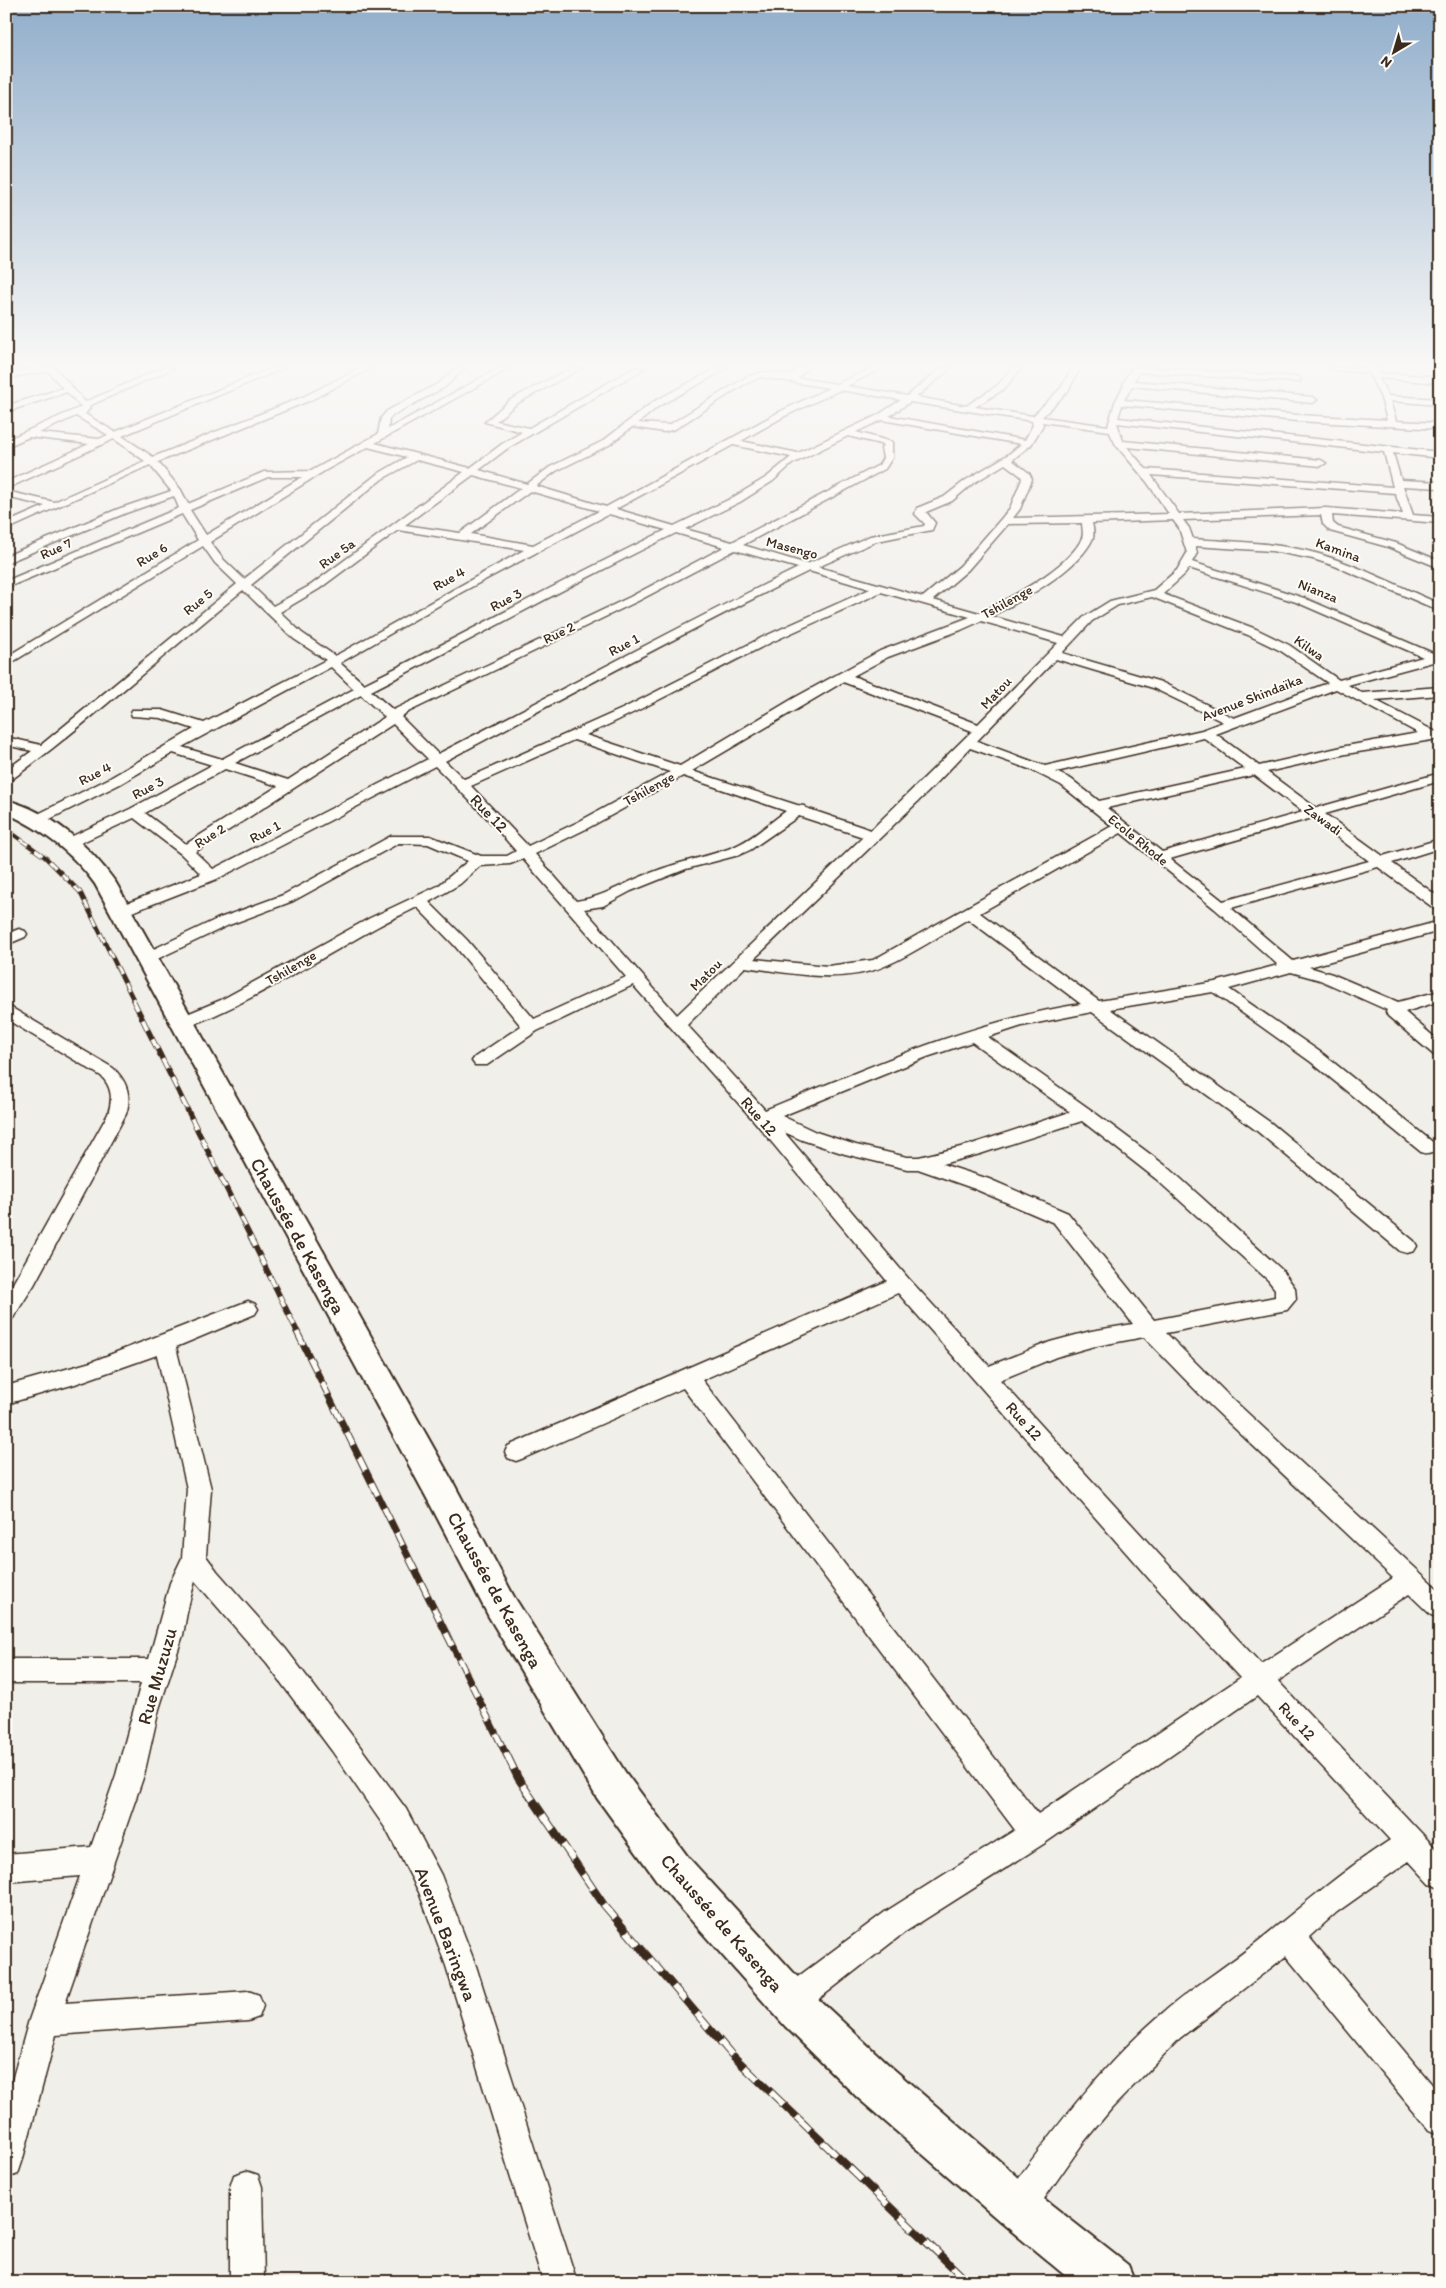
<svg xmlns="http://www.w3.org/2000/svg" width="1446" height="2288" font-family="Itim,sans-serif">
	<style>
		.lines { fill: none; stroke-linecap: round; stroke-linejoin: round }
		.minor-casing { stroke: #3b2a1e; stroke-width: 3 }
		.secondary-casing { stroke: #3b2a1e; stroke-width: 4 }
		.minor { fill: #fdfcf7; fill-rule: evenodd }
		.secondary { fill: #fdfcf7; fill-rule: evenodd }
		.rail-far3-casing { stroke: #3b2a1e; stroke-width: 4.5 }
		.rail-far2-casing { stroke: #3b2a1e; stroke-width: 5.5 }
		.rail-far1-casing { stroke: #3b2a1e; stroke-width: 7 }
		.rail-casing { stroke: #3b2a1e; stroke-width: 8 }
		.rail-far3 { stroke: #fdfcf7; stroke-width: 3; stroke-dasharray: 9; stroke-linecap: butt }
		.rail-far2 { stroke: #fdfcf7; stroke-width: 4; stroke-dasharray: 11; stroke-linecap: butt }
		.rail-far1 { stroke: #fdfcf7; stroke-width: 5; stroke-dasharray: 14; stroke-linecap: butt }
		.rail { stroke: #fdfcf7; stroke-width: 6; stroke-dasharray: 18; stroke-linecap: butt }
		.labels { text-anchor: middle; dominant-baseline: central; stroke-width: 4; stroke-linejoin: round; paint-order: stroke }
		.far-street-label { font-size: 14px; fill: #3b2a1e; stroke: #fdfcf7 }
		.street-label { font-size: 16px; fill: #3b2a1e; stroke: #fdfcf7 }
		.near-street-label { font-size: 19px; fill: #3b2a1e; stroke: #fdfcf7 }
	</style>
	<rect width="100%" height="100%" fill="#f1efea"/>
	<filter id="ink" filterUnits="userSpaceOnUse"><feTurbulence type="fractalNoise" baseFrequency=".02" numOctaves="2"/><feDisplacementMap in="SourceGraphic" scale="10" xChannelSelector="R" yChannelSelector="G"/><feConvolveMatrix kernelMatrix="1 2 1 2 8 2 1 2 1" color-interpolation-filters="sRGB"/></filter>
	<g filter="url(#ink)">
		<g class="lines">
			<defs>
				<g id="minor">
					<path d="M34,368H55L85,402L162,368H174L89,406L90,408L85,414L115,432L272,368H284L122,436L153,457L305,396L360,368H371L311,400L158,462L181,490L188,504L264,472L311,471L378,434L381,418L387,411L439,383L456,368H465L445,387L393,415L389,419L388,429L499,368H510L375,443L470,468L502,444L522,432L485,422L510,400L571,368H582L516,404L496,421L529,428L634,368H645L508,448L479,470L527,484L550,467L603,441L653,402L717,368H728L659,406L638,423L669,425L748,376L764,372L790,375L799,368H808L798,378L837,384L871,368H882L847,386L907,396L941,368H951L916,397L966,406L998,385L1012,368H1021L1004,389L975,407L1033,416L1061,388L1072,368H1080L1068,391L1042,417L1108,426L1115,402L1124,385L1123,383L1132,368H1163L1297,377L1300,378V382L1139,372L1134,381L1313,397L1317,400L1313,403L1132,386L1124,400L1298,415L1387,420L1381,398L1369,373L1334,370L1330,368H1379L1378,373L1440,377V383L1379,378L1388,396L1440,399V405L1390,401L1396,421L1440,423V429L1298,421L1122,405L1118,418L1440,452V458L1393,453L1401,480L1440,482V488L1403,486L1413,515L1440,517V523L1332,515L1333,523L1338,527L1396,543L1440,561V568L1388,547L1330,531L1323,524L1321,515L1183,520L1189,528L1193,539C1234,542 1278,542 1319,554C1360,566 1400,587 1440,604V611L1335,566L1313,559L1272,551L1195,546L1197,553L1192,562L1304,598L1435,654L1440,652V660L1348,685L1362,693L1440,687V695L1375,700L1438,733L1440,736L1438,739L1346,754L1267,772L1316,808L1440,773V781L1325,814L1383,856L1440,839V848L1392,863L1440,898V911L1435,909L1378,867L1231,908L1293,961L1440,921V931L1309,967L1332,974L1398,1002L1440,991V1001L1405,1012L1440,1042V1056L1434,1055L1388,1016L1386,1012L1387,1010L1320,980L1291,972L1229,989L1323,1054L1435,1144L1437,1148L1435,1152L1428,1154L1421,1152L1311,1062L1213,992L1110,1009L1271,1123L1414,1241L1417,1246L1414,1251L1407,1253L1400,1251L1257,1131L1092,1012L1022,1026L988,1037L1091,1110L1170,1169L1282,1270L1295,1288L1296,1299L1287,1310L1166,1333L1227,1394L1440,1591V1618L1431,1615L1409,1594L1278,1681L1440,1853V1888L1430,1884L1409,1861L1337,1912L1309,1937L1440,2094V2135L1429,2130L1286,1956L1180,2038L1112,2108L1083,2143L1030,2219L1018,2224L1006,2219L1001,2207L1006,2195C1052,2132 1099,2069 1158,2017C1187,1991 1221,1970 1252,1946C1298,1910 1340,1872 1390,1840L1257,1696L1045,1843L905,1932L802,2012L791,2016L780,2012L776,2001L780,1990L885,1912L1015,1830L683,1388L524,1458L516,1461L508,1458L505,1452L508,1446L887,1281L755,1122L633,985L537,1031L487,1065H475L472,1061L475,1057L521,1026L455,946L417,907C404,914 391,919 379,926C347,943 200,1033 175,1027L172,1023L175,1019L221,1000L370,918L438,886L468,861L428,844L399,843L293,901L229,925L153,961H141L139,958L141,955L217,919L283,895L391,836H430L481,856H507L516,851L485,816L435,766L217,879L127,914H115L113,911L115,908L201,874L181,854L134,818L74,846L69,847L62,843L64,840L130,809L212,765L173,753L120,784L42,823H32L30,820L32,817L110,778L194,729L161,718L132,716L131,713L132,710H162L204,723L326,660L294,639L243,590C165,653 91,721 11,780L6,781V770L32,751L6,745V737L41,745L237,584L215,563L203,546L6,666V657L198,540L182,514L6,588V581L179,508L174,496L126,513L6,563V556L118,509L171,491L150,465L6,530V523L45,506L6,497V491L54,502L145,461L114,439L6,489V482L89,444L29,437L6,447V440L81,407L67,392L6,412V406L63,388L48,371L6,378V373ZM761,377L829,388L779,412L606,507L536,486L556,471L609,445L632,427L664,432L675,429L743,385ZM840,390L901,400L878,415L798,453L741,441L785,416ZM910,402L1032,421L1033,425L1025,440L889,416ZM76,416L108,435L99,439L39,433ZM882,420L1021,444L1009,454L966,480L944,497L917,508L915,514L925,524L924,526L870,536L807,564L743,545L885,469L892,458V442L856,432ZM1042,422L1109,431L1116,445L1147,482L1169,514L1013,518L1020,509L1032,479L1029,473L1012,460L1031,445L1043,425ZM1117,423L1384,452L1393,487L1146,469L1127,447L1321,466L1326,463L1321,460L1123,441ZM848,436L884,445L881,448L883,458L879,465L732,542L685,529L740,502L773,481L792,464ZM733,445L791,457L767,477L732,498L674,526L616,509ZM368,447L407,457L376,475L244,579L223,559L210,542L326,470ZM417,460L464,472L311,585L273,606L251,585L382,479ZM1005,464L1021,476L1022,479L1010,508L1001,519L960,566L923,597L818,567L877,541L932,530L935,523L926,512L952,501L972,484ZM473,475L521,488L460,533L405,525ZM1151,475L1395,493L1403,514L1326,508L1179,514ZM268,477H302L206,535L190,510ZM530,491L599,511L533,545L471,534ZM609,514L666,530C564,579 465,634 364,684L340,663L462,592ZM1173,520L1179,528L1187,553L1177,570L1154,590L1110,601L1084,617L1064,637L991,616C1020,602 1080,569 1093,538C1094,534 1093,527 1092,523ZM1082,523C1082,527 1084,534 1082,538C1070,567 1007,600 979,613L933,600L968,570L1008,524ZM398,530L524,550L335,656L302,633L280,612L319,589ZM676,533L724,547L630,597L393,710L371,691C473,639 573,583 676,533ZM735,550L798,568C677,627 558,692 438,754L401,717L406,713L638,601ZM1189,568L1296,602L1423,657L1339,680L1289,645L1256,629L1163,594L1185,574ZM809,571L870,589L763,637L622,709L479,773L464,779L445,761C566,697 686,631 809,571ZM881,592L970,617L880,651L794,698L680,766L586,735C649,707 708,673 770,643C807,625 845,610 881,592ZM1152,597L1248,635L1281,651L1328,683L1234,718L1161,682L1062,653L1092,621L1118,605ZM981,621L1058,643L978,724L853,676L888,657L961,630ZM1056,659L1153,688L1223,722L1202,730L1045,766L977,741ZM331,667L354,689L222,759L182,747ZM843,682L972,731L871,830L806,808L804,806L797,805L692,771ZM1336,689L1418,733L1346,746L1259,766L1216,734ZM361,695L385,717L288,780L235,763ZM393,724L428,759L213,869L195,852ZM1204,738L1245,769L1099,801L1071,779L1056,772ZM574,740L670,772L578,822L528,846L471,786ZM970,748L1029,769L1061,785L1112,826L873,960L828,966L754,959L928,792ZM225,769L278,786L186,844L145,813ZM1254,775L1303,812L1162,852L1107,808ZM683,776L786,811C768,824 749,842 728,849C702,858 674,863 648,874C624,883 602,898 576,901L535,854L588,828ZM799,816L863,837L677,1015L584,909L603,906L631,891L686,869L739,855L750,850ZM1312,818L1369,861L1223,901L1170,859ZM1121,833L1215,909L1278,965L1215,982L1099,1001L980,913ZM523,859L626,977L534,1019L467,940L429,902L460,884L480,866L510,864ZM968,919L1081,1004C971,1021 867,1068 765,1110L687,1025L745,967C790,973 842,985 885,966C913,954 942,934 968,919ZM972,1042L1070,1112L969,1145L919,1157H907L856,1145L816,1132L782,1116L927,1057ZM1082,1121L1156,1179L1268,1280L1275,1289V1297L1154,1320L1068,1213L989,1179L942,1164L980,1154ZM784,1132L802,1140L845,1154L907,1169H918L975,1189L1054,1223L1133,1324L1091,1331L1050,1342L989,1366L908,1278ZM898,1293L1158,1589L1240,1678L1038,1814L702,1380ZM1144,1337L1211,1406L1393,1578L1261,1664L1176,1573L1000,1380L1056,1357L1091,1347Z"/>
					<polygon points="19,929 25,931 27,934 25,937 6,945 6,934"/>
					<path d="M6,1007L12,1008L113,1068C127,1081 132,1096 126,1114L34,1285L13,1318L6,1321V1296L108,1114C113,1099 112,1087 101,1076L6,1019Z"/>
					<polygon points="248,1301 255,1304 258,1309 255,1314 176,1347 211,1489 206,1556 217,1571 285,1648 350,1733 406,1809 441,1875 476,1966 577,2282 543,2282 446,1966 419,1892 386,1829 332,1751 267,1664 195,1581 188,1607 183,1635 159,1709 144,1775 65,2003 248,1991 259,1995 263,2006 259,2017 248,2021 56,2035 22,2162 18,2174 6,2178 6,2102 29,2020 80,1876 6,1882 6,1854 91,1847 116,1775 141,1683 6,1683 6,1659 149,1659 170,1583 182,1558 187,1489 157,1355 75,1384 6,1404 6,1386 91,1362"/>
					<polygon points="246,2171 258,2175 262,2187 264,2282 230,2282 230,2187 234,2175"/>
				</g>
				<path id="secondary" d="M6,800C50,811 90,846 116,883L454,1484L513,1595L625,1772L688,1857L815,1996L890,2066L1034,2191L1128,2265L1135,2282H1073L1002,2223L858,2098L785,2026L660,1885L597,1798L489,1617L430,1504L95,884C72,852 41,829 6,813Z"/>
			</defs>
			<use href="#minor" class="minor-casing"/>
			<use href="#secondary" class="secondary-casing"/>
			<use href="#minor" class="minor"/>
			<use href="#secondary" class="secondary"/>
			<defs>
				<polyline id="rail-far3" points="6,829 45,857 80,892 134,1001"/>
				<polyline id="rail-far2" points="133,1000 298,1333"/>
				<polyline id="rail-far1" points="297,1332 506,1754"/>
				<polyline id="rail" points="506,1753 518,1778 604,1905 731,2054 968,2282"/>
			</defs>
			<use href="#rail-far3" class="rail-far3-casing"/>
			<use href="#rail-far2" class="rail-far2-casing"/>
			<use href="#rail-far1" class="rail-far1-casing"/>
			<use href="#rail" class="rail-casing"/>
			<use href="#rail-far3" class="rail-far3"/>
			<use href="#rail-far2" class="rail-far2"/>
			<use href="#rail-far1" class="rail-far1"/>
			<use href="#rail" class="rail"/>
		</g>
	</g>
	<linearGradient id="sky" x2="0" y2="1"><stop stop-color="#91aecb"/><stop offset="0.53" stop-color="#f9f8f6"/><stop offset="1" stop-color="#f9f8f6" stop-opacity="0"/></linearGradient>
	<rect width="1446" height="689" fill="url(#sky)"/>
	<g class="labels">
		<g class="far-street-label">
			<text transform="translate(792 548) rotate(15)">Masengo</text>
			<text transform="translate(56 549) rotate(-24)">Rue 7</text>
			<text transform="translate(1338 550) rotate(20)">Kamina</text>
			<text transform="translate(337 554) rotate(-36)">Rue 5a</text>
			<text transform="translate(152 555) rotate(-31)">Rue 6</text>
			<text transform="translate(449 579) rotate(-29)">Rue 4</text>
			<text transform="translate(1318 591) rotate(22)">Nianza</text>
			<text transform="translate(506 600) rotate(-28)">Rue 3</text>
			<text transform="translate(198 602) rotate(-39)">Rue 5</text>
			<text transform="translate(1007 602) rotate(-29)">Tshilenge</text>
			<text transform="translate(559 633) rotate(-26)">Rue 2</text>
			<text transform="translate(624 645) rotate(-28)">Rue 1</text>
			<text transform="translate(1309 648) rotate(35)">Kilwa</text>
			<text transform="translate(996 693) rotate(-47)">Matou</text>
			<text transform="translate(1252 698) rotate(-21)">Avenue Shindaïka</text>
			<text transform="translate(95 774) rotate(-27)">Rue 4</text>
			<text transform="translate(148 788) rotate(-28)">Rue 3</text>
			<text transform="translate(649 789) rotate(-29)">Tshilenge</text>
			<text transform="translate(1323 820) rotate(36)">Zawadi</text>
			<text transform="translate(265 832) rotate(-28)">Rue 1</text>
			<text transform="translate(210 836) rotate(-32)">Rue 2</text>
			<text transform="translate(1138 840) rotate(39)">Ecole Rhode</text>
			<text transform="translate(291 968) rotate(-30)">Tshilenge</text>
			<text transform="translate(706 975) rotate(-45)">Matou</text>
		</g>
		<g class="street-label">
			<text transform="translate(489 813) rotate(46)">Rue 12</text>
			<text transform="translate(759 1116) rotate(49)">Rue 12</text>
			<text transform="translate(1024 1421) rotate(48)">Rue 12</text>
			<text transform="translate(1297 1721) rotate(47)">Rue 12</text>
		</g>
		<g class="near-street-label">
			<text transform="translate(298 1236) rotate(61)">Chaussée de Kasenga</text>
			<text transform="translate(495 1590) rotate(61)">Chaussée de Kasenga</text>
			<text transform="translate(157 1676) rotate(-74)">Rue Muzuzu</text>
			<text transform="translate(722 1923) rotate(49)">Chaussée de Kasenga</text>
			<text transform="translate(446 1934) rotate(69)">Avenue Baringwa</text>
		</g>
	</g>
	<rect width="1446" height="2288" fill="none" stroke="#fdfcf7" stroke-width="25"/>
	<rect x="12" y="12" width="1421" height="2263" fill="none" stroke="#3b2a1e" stroke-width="2" filter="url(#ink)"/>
	<g transform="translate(1394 52) rotate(218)" stroke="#fdfcf7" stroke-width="4" paint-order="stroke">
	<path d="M0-4L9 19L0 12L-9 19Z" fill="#3b2a1e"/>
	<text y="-8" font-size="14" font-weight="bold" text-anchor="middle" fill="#3b2a1e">N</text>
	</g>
</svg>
